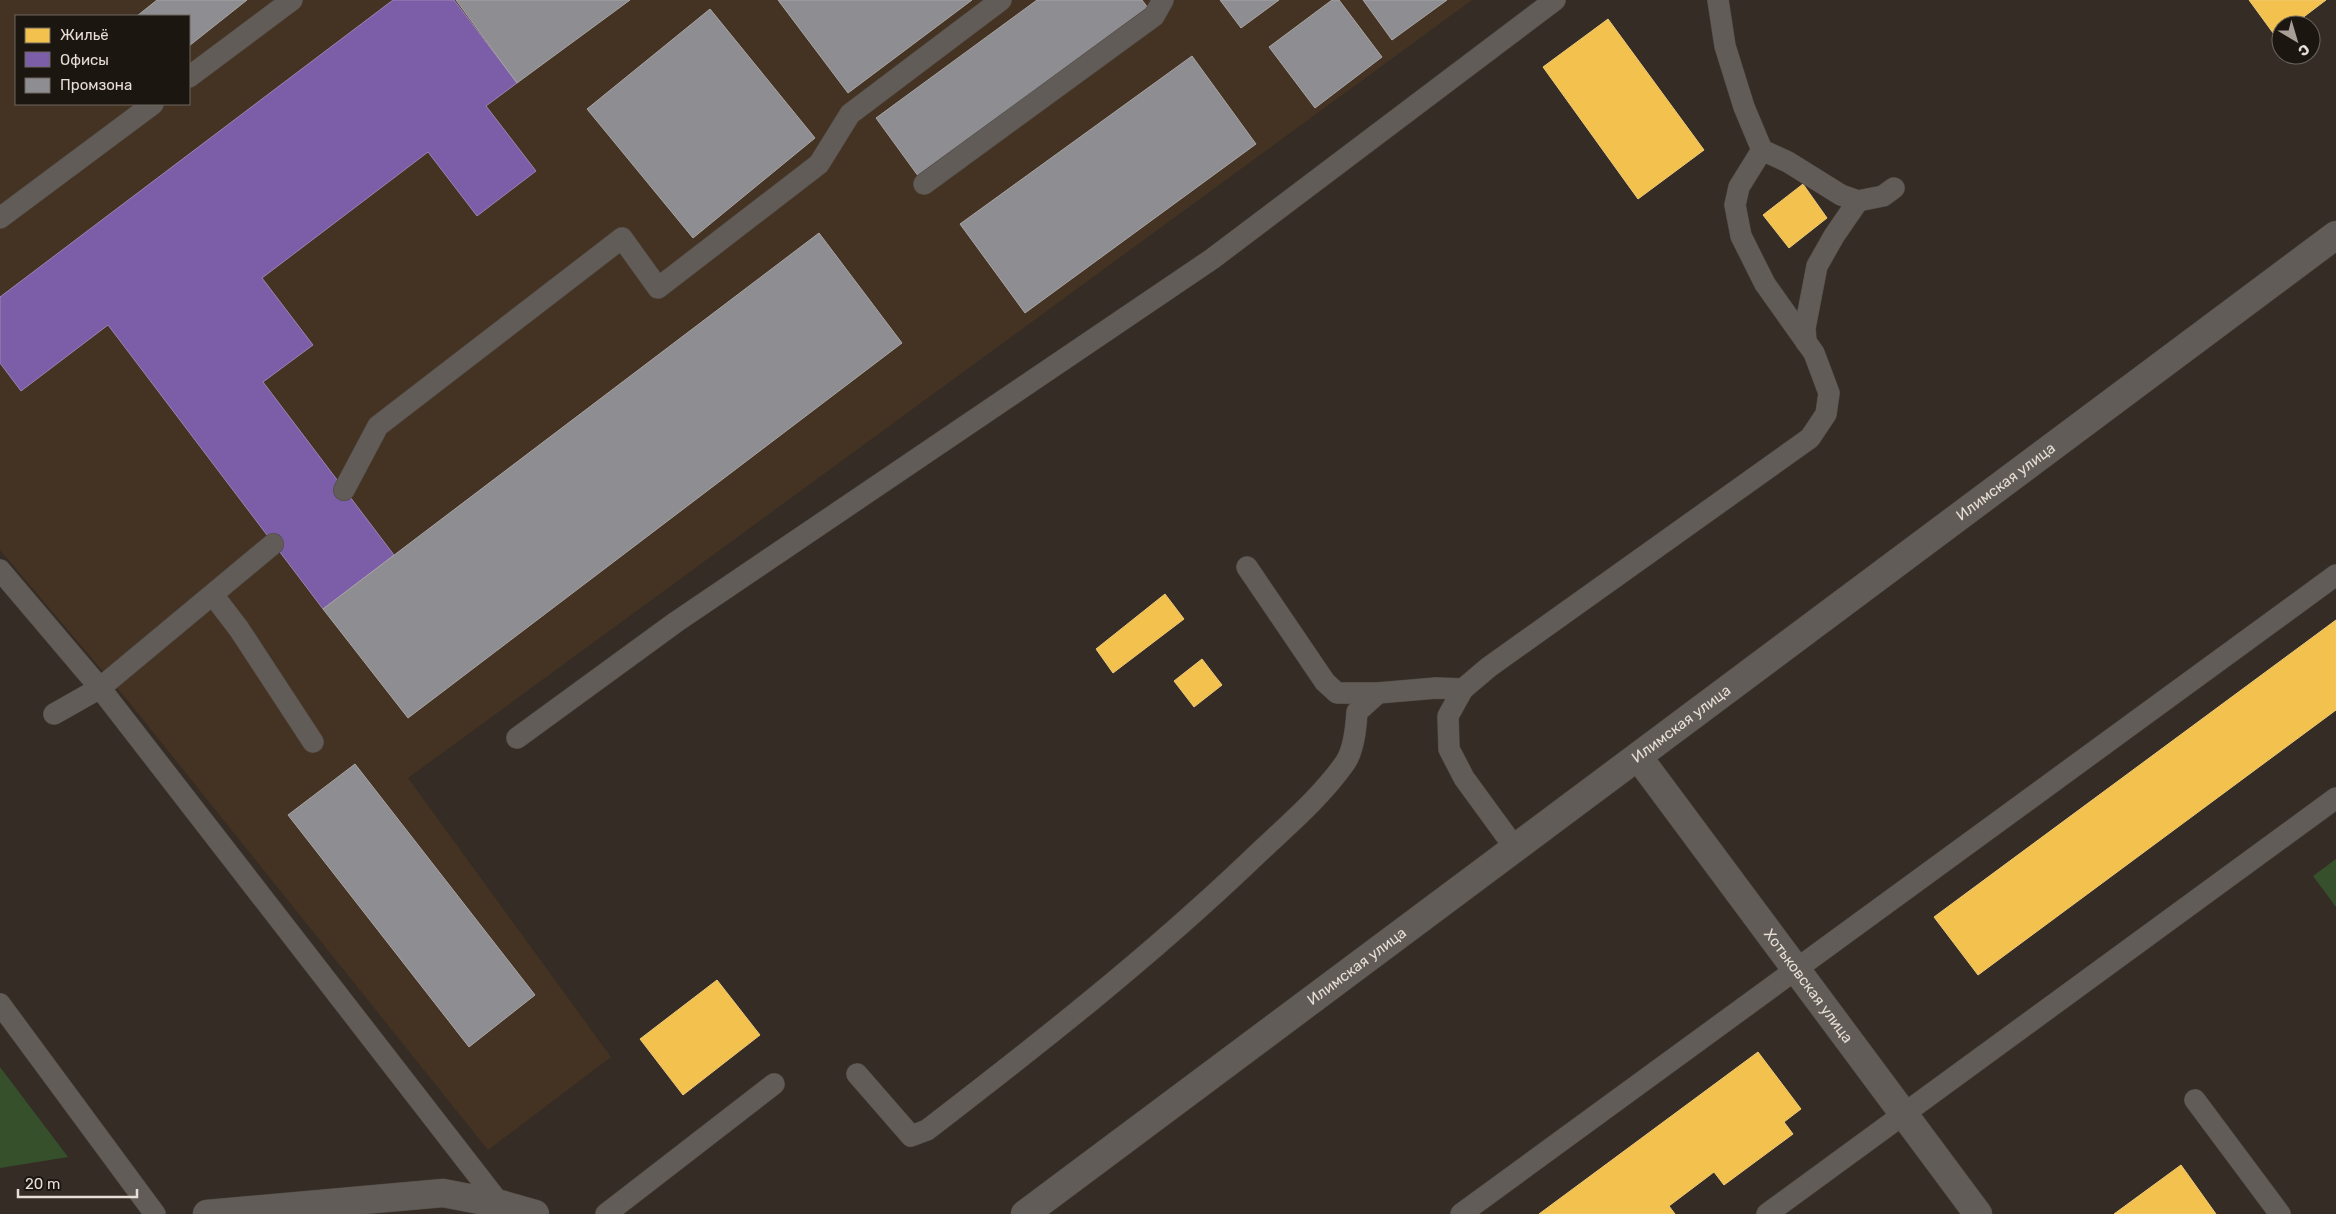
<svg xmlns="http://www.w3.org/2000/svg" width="2336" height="1214" font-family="Rubik,sans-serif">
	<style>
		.built { fill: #432; fill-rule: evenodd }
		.green { fill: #37502c }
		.homes { fill: #f2c14e; stroke: #efca77 }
		.offices { fill: #7b5ea7; stroke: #9b84b5 }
		.industry { fill: #8d8d92; stroke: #a8a5a6 }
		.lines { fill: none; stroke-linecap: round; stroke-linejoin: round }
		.service-casing { stroke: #504943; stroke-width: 22 }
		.minor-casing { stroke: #504943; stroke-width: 29 }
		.tertiary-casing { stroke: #504943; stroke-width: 29 }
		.service { stroke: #615c57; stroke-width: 21 }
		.minor { stroke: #615c57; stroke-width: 28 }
		.tertiary { stroke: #615c57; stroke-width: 28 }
		.labels { text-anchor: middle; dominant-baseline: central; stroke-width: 5; stroke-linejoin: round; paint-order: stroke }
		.street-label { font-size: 15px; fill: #e7ded6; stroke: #1c1610 }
	</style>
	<rect width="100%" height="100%" fill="#342c25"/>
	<path class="built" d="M0,0H1472L408,778L611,1057L488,1150L129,702L0,550ZM16,16H189V104H16Z"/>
	<g class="green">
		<polygon points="2336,859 2336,907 2313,876"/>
		<polygon points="0,1067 68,1157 0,1168"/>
	</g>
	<g class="homes">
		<polygon points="2249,0 2326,0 2293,25 2281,25 2281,34 2276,37"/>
		<polygon points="1608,19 1704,150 1638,199 1543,67"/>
		<polygon points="1803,184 1827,218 1789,248 1763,215"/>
		<polygon points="1165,594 1184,619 1113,673 1096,649"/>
		<polygon points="2336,620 2336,710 1978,975 1934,917"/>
		<polygon points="1202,659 1222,685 1194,707 1174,681"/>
		<polygon points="717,980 760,1035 683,1095 640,1039"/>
		<polygon points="1758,1052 1801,1109 1784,1122 1793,1134 1724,1185 1714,1172 1669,1206 1675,1214 1539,1214"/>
		<polygon points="2181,1165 2216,1214 2114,1214"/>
	</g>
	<polygon class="offices" points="393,0 454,0 517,83 486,106 536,171 477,216 428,152 262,278 313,345 263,382 394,555 323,609 108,325 21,391 0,363 0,297"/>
	<g class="industry">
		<polygon points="157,0 247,0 189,46 189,16 137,16"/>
		<polygon points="456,0 630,0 517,83"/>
		<polygon points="778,0 972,0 848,93"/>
		<polygon points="1037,0 1142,0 1154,16 924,184 876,118"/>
		<polygon points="1220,0 1279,0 1241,28"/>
		<polygon points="1332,0 1339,0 1382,57 1315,108 1269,47"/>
		<polygon points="1363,0 1447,0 1392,40"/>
		<polygon points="710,9 815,138 693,238 587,109"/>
		<polygon points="1192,56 1256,144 1025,313 960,224"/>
		<polygon points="819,233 902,343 408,718 323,609"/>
		<polygon points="355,764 535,995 469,1047 288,815"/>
	</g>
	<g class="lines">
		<defs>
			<g id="service">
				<polyline points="189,77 292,0"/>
				<polyline points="1762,150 1788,162 1841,195 1858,201 1883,196 1894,188"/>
				<polyline points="924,184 1154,16 1163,0"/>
				<polyline points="0,218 153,104"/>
				<polyline points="1806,342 1805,328 1817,266 1834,236 1858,201"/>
				<polyline points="344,490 378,426 622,238 658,288 819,164 850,114 1001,0"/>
				<polyline points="1247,567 1325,682 1337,693 1378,693 1436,688 1463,689"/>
				<polyline points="0,570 100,688 500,1204"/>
				<polyline points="213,595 239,629 313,742"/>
				<polyline points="54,714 100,688 273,544"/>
				<polyline points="517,738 676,622 1212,259 1555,0"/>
				<polyline points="1515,848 1464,778 1449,749 1448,716 1463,689 1489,667 1810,438 1826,414 1829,393 1814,353 1765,284 1741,236 1735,205 1739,187 1762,150 1744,107 1725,46 1718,0"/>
				<polyline points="0,1004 155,1214"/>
				<path d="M857,1074L911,1136L927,1130C1040,1043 1147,959 1250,861C1282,830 1319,800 1345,763C1354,750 1356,728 1357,712L1378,693"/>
				<polyline points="2195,1100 2280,1214"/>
				<polyline points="606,1214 774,1084"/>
				<polyline points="1461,1214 2336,575"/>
				<polyline points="1767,1214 2336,798"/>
			</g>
			<g id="minor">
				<path id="s1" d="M1639,758L1978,1214"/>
			</g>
			<g id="tertiary">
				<polyline points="207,1214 443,1193 500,1204 535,1214"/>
				<path id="s2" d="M1025,1214L2336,235"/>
			</g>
		</defs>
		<use href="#service" class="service-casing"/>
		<use href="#minor" class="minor-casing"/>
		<use href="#tertiary" class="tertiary-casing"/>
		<use href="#service" class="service"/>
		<use href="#minor" class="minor"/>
		<use href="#tertiary" class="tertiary"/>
	</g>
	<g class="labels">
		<g class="street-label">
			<text stroke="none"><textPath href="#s2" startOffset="1224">Илимская улица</textPath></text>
			<text stroke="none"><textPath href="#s2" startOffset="819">Илимская улица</textPath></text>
			<text stroke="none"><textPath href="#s2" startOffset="414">Илимская улица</textPath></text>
			<text stroke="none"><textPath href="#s1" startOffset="284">Хотьковская улица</textPath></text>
		</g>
	</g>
	<rect x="15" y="15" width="175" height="90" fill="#1c1610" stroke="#6d665f"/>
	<rect x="25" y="28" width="25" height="15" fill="#f2c14e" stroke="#6d665f"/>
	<text x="60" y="40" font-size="15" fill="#e7ded6">Жильё</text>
	<rect x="25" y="52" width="25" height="15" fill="#7b5ea7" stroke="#6d665f"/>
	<text x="60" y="65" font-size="15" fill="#e7ded6">Офисы</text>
	<rect x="25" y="78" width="25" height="15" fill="#8d8d92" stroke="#6d665f"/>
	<text x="60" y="90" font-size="15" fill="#e7ded6">Промзона</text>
	<g transform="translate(2296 40) rotate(142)"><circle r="24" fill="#1c1610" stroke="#6d665f"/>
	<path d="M0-4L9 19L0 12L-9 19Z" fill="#a8a098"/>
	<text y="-8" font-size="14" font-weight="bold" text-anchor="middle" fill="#e7ded6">С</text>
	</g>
	<path d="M18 1189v8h119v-8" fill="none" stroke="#e7ded6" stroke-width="2.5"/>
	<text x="25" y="1189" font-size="15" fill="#e7ded6" stroke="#1c1610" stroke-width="4" paint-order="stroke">20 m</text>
</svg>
